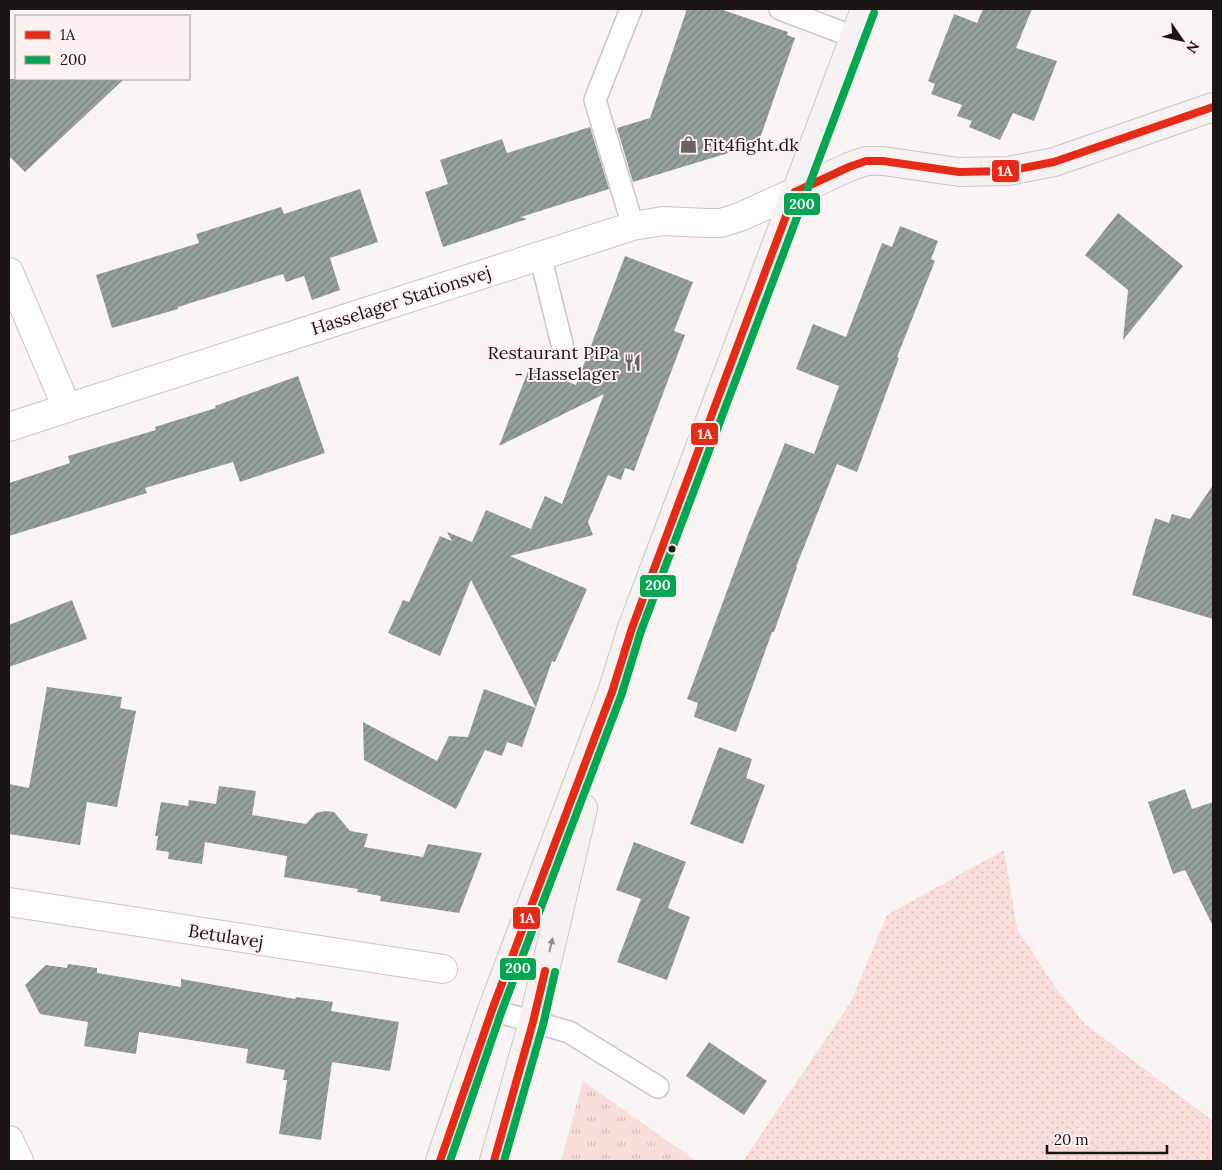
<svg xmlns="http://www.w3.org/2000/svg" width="1222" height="1170" font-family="Lora,serif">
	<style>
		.grass { fill: url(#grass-tufts) }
		.park { fill: url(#park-dots) }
		.building { fill: url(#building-hatch) }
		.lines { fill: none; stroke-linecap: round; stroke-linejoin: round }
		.lane-casing { stroke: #cdc6c6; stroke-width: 24 }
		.street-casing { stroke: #cdc6c6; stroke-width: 30 }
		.secondary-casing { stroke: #cdc6c6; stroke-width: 30 }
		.lane { stroke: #fefdfd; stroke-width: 21 }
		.street { stroke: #fefdfd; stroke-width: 28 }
		.secondary { stroke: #f7f2f1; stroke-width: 28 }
		.bus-1-casing { stroke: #fef2f0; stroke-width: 11 }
		.bus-2-casing { stroke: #fef2f0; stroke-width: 11 }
		.bus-1 { stroke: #e52b18; stroke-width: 8 }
		.bus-2 { stroke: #00a651; stroke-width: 8 }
		.oneway { fill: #948f8e }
		.bus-dot { fill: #1b1514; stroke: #fef2f0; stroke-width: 2 }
		.labels { text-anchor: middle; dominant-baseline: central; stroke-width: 4; stroke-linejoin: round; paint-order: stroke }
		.poi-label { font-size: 18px; fill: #1b1514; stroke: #fef2f0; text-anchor: start }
		.street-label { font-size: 18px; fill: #1b1514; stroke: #fef2f0 }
		.line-badge { stroke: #fef2f0; stroke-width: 2 }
		.badge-label { font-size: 14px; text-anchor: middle; font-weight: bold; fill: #fff }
	</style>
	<defs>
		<pattern id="grass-tufts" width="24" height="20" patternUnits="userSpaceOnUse" patternTransform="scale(1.25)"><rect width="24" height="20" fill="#f9ddda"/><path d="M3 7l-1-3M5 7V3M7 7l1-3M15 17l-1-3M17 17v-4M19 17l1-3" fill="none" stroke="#d5bdba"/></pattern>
		<pattern id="park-dots" width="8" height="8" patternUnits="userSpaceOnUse" patternTransform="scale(1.25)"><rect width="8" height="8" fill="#f9ddda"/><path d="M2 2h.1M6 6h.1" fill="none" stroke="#d5bdba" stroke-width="1.8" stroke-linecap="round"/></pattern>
		<pattern id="building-hatch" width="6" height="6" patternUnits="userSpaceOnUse" patternTransform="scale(1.25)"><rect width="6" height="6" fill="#96a09e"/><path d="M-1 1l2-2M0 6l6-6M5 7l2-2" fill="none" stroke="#7a8180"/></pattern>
	</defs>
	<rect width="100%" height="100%" fill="#faf4f4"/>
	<polygon class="grass" points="583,1081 696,1161 561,1161"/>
	<polygon class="park" points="1004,850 1017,929 1056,988 1085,1024 1213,1121 1213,1161 743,1161 851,1002 887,915"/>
	<g class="building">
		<polygon points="687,9 720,9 788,32 787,35 795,38 758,144 633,182 617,128 650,118"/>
		<polygon points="983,9 1032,9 1016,48 1057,61 1034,121 1013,113 1000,140 969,127 972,121 957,116 962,105 931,94 935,84 928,81 954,14 977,23"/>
		<polygon points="9,79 124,79 25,172 9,156"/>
		<polygon points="590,127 609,189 521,217 527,219 443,247 425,192 448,184 440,160 502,139 507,153"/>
		<polygon points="360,189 378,242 330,258 340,290 312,300 304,276 286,282 283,274 178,307 178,309 112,328 96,275 199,243 196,234 281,207 284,214"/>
		<polygon points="1118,213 1183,266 1123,340 1128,290 1085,255"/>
		<polygon points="900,226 938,241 931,259 935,261 897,357 899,358 857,472 837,464 796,567 797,567 774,632 772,632 736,732 694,717 698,703 687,699 747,537 785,443 814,454 839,386 796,369 813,324 846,337 882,243 892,247"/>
		<polygon points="625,256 693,282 674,331 685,335 634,471 625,468 621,480 608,475 588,522 593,535 510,556 587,589 555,662 552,661 522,747 507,742 502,756 485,750 456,809 364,760 363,722 437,761 449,736 468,737 484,689 536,708 471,580 440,656 388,633 403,600 409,602 440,536 452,541 447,532 472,542 486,510 531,529 545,496 562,504 604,394 499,446 530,366 576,385"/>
		<polygon points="298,376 325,453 240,482 233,462 145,488 147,493 9,536 9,483 70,463 68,456 156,430 155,427 216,408 215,406"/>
		<polygon points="1213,485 1213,619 1132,595 1155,518 1169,523 1172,514 1190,519"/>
		<polygon points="72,600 87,639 9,667 9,625"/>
		<polygon points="47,687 122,697 120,708 136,711 117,807 87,802 80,845 9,834 9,784 29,788"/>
		<polygon points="719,747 752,759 746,778 765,785 743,844 690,824"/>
		<polygon points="219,786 256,791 252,815 306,824 316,813 325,811 334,812 350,831 368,834 364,847 423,857 428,844 482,853 459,913 380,901 381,896 357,892 358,889 284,877 287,856 205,842 202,864 168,859 169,852 156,850 158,836 155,836 161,802 188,806 189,800 216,804"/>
		<polygon points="1185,789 1192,809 1213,802 1213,926 1185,870 1173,874 1148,802"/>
		<polygon points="634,842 686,862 668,908 690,917 667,980 617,962 641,899 616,890"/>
		<polygon points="68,964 97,968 97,973 181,987 181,979 295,999 296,997 333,1002 331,1011 399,1022 390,1071 332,1062 321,1140 279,1134 287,1080 283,1080 285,1070 246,1063 248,1049 139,1032 136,1054 84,1046 88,1022 40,1014 25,985 46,965 67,968"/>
		<polygon points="709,1042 767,1081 744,1115 686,1076"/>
	</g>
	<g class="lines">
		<defs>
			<g id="lane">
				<polyline points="631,9 595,100 633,226"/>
				<polyline points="780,9 854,37"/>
				<polyline points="540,255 562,344"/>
				<polyline points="492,1010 569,1032 658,1087"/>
			</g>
			<g id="street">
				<polyline points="9,272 67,408"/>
				<polyline points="9,427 67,408 633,226 663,221 706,223 721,223 740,217 795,192"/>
				<polyline points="9,902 443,969"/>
				<polyline points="9,1140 19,1161"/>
			</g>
			<g id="secondary">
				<polyline points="795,192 849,167 866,161 883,161 959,172 1008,171 1054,162 1213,107"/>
				<polyline points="440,1161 492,1010 612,692 632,628 865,9"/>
				<polyline points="494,1161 533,1022 583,808"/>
			</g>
		</defs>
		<use href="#lane" class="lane-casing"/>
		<use href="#street" class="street-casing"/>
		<use href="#secondary" class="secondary-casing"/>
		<use href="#lane" class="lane"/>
		<use href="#street" class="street"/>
		<use href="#secondary" class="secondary"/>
		<defs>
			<g id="bus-1">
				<polyline points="795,192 849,167 866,161 883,161 959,172 1008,171 1054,162 1213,107"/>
				<polyline points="440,1161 492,1010 612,692 632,628 795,192"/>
				<polyline points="494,1161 533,1022 545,971"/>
			</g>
			<g id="bus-2">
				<polyline points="450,1161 501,1013 621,696 641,631 874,13"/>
				<polyline points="504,1161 543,1025 555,972"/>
			</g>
		</defs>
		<use href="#bus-1" class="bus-1-casing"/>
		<use href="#bus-2" class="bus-2-casing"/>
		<use href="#bus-1" class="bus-1"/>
		<use href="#bus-2" class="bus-2"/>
	</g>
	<defs><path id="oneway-solid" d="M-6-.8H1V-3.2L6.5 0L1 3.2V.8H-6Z" transform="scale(1.25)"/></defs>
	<use class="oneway" href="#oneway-solid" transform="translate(551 945) rotate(-77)"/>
	<defs>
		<symbol id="shop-bare" viewBox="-9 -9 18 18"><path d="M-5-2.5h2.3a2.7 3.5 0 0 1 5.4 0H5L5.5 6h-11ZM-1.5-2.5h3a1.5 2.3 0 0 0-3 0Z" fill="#696362" stroke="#fef2f0" stroke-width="2.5" paint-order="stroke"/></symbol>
		<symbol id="restaurant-bare" viewBox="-9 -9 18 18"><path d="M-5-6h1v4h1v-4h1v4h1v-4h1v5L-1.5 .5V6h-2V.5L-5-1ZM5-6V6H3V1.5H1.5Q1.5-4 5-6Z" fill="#696362" stroke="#fef2f0" stroke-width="2.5" paint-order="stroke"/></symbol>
	</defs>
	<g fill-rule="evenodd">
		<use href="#shop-bare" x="676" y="132" width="25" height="25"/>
		<use href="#restaurant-bare" x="620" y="350" width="25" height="25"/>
	</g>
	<circle class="bus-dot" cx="672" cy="549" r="4.5"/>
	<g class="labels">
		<g class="poi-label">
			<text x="703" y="144">Fit4fight.dk</text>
			<text x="619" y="352" text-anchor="end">Restaurant PiPa<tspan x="619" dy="21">- Hasselager</tspan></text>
		</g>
		<g class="street-label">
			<text transform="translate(401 300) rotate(-18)">Hasselager Stationsvej</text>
			<text transform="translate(226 936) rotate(9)">Betulavej</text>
		</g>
	</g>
	<g class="line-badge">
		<rect x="991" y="159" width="29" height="24" rx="5" fill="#e52b18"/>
		<rect x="783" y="192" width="38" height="24" rx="5" fill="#00a651"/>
		<rect x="690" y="422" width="29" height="24" rx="5" fill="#e52b18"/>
		<rect x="639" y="574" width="38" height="24" rx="5" fill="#00a651"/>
		<rect x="512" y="906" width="29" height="24" rx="5" fill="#e52b18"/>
		<rect x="499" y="957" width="38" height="24" rx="5" fill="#00a651"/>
	</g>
	<g class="badge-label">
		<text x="1005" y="176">1A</text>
		<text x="802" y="209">200</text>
		<text x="705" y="439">1A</text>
		<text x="658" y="590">200</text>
		<text x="527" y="923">1A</text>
		<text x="518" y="973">200</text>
	</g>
	<rect width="1222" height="1170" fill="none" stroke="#1b1514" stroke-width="20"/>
	<rect x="15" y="15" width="175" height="65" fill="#fef2f0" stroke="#a39a98"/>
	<rect x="25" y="31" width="25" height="8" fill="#e52b18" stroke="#a39a98"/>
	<text x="60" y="40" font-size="15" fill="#1b1514">1A</text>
	<rect x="25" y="56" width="25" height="8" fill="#00a651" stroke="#a39a98"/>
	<text x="60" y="65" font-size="15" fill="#1b1514">200</text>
	<g transform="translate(1182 40) rotate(124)" stroke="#fef2f0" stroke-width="4" paint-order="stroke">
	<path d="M0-4L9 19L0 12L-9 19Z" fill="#1b1514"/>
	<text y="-8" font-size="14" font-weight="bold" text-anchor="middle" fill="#1b1514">N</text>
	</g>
	<path d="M1047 1145v8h120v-8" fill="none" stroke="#1b1514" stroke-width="2.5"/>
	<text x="1054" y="1145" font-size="15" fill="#1b1514" stroke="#fef2f0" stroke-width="4" paint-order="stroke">20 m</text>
</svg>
